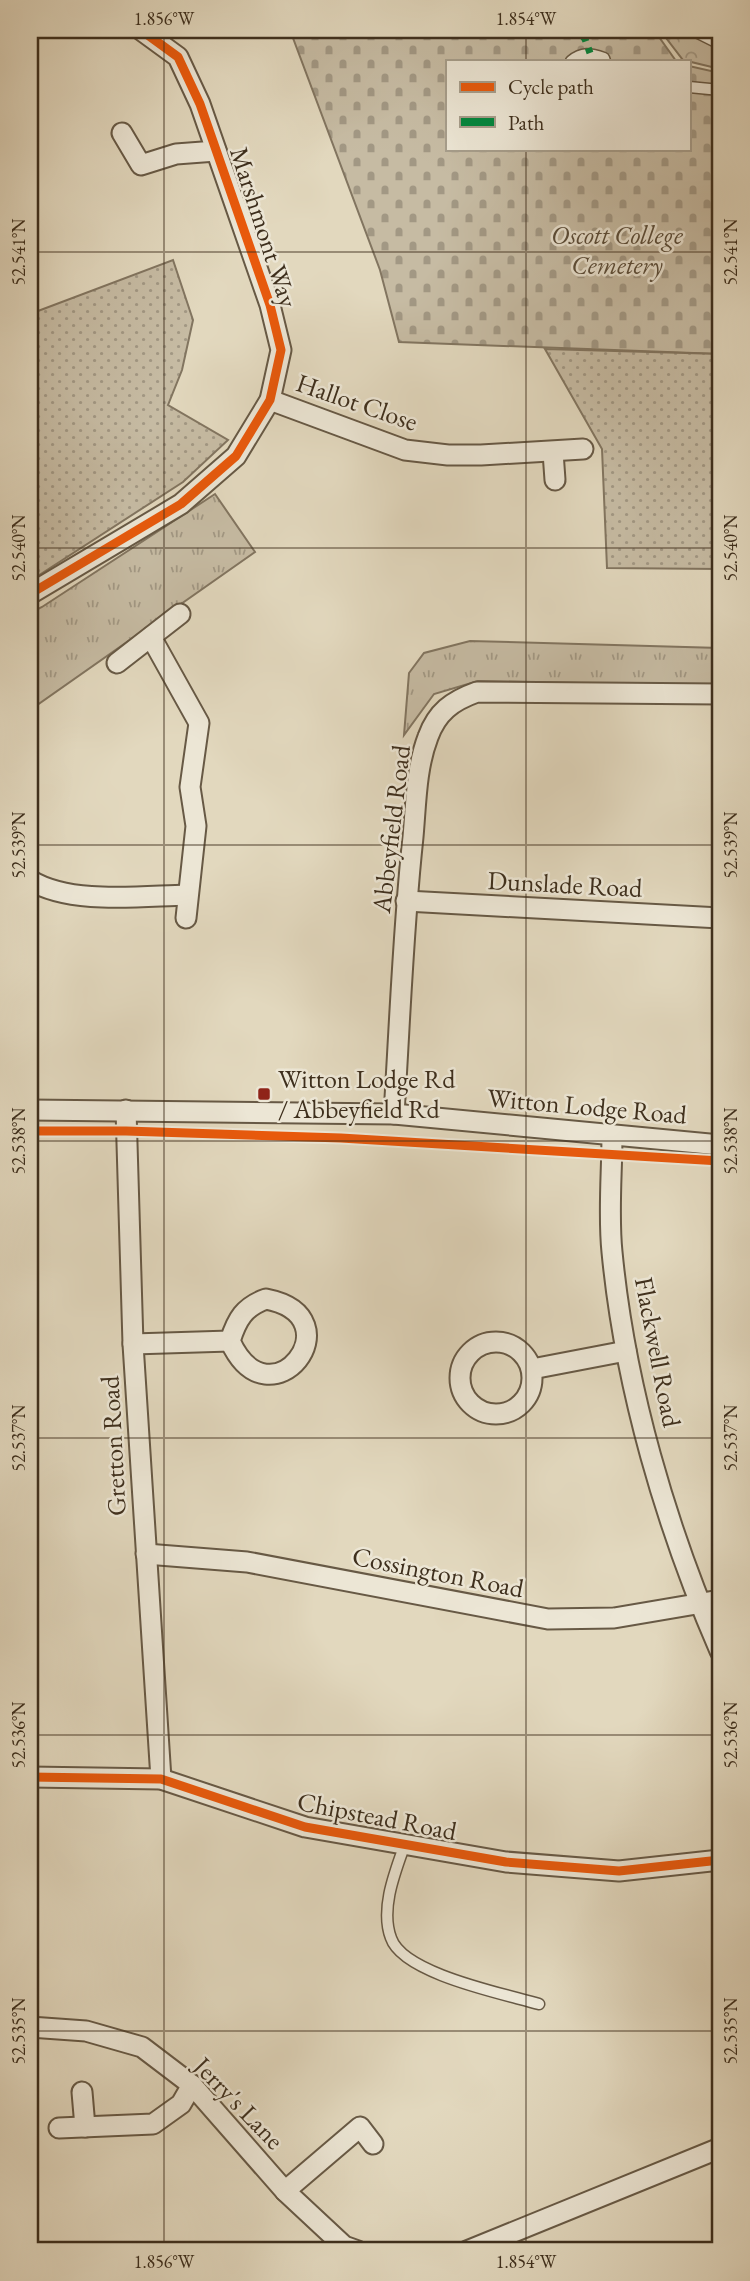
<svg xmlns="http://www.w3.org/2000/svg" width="750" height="2281" font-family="'EB Garamond',serif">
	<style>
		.grass { fill: url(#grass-tufts); stroke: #827560; stroke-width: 2 }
		.forest { fill: url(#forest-crowns); stroke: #827560; stroke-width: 2 }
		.cemetery { fill: url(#cemetery-stones); stroke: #827560; stroke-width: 2 }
		.park { fill: url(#park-dots); stroke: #827560; stroke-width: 2 }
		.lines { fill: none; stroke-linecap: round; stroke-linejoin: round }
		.service-casing { stroke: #675945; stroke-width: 13 }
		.minor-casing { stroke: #675945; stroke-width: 23 }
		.service { stroke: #ece6d5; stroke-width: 10 }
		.minor { stroke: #ece6d5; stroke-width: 19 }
		.quiet { stroke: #00873e; stroke-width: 7; stroke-dasharray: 14 7; stroke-linecap: butt }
		.cycleway-casing { stroke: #ece6d5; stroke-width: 13 }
		.cycleway { stroke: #e8590c; stroke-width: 9 }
		.ticks { fill: none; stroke: #3e2f1d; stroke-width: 2; stroke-opacity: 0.45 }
		.poi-dot { fill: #8f2418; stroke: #ece6d5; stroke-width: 2.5 }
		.labels { text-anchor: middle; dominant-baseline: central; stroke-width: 5; stroke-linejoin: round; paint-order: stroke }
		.street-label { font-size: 26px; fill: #3e2f1d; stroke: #ece6d5 }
		.park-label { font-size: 26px; font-style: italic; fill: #594b38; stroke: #ece6d5 }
		.poi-label { font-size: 26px; fill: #3e2f1d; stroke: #ece6d5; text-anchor: start }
		.neatline { fill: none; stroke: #3e2f1d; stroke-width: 2.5 }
		.ticks-label { font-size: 18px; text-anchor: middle; fill: #3e2f1d }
	</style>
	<defs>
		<pattern id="grass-tufts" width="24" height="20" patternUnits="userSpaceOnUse" patternTransform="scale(1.75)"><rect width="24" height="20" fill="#c6bba3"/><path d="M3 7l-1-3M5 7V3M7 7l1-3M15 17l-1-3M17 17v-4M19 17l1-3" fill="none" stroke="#a29884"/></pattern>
		<pattern id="forest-crowns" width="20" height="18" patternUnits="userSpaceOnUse" patternTransform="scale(1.75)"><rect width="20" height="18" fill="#c6bba3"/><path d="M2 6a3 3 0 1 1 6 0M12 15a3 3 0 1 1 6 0" fill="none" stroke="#a29884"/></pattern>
		<pattern id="cemetery-stones" width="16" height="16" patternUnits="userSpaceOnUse" patternTransform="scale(1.75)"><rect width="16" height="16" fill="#c6bba3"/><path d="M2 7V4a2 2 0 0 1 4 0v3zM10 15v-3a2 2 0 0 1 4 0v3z" fill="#a29884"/></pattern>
		<pattern id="park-dots" width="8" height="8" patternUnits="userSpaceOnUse" patternTransform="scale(1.75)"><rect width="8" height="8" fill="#c6bba3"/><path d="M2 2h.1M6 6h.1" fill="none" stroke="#a29884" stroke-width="1.8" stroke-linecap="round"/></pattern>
	</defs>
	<rect width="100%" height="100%" fill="#e2d8be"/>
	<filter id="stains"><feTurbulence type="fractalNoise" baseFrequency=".00286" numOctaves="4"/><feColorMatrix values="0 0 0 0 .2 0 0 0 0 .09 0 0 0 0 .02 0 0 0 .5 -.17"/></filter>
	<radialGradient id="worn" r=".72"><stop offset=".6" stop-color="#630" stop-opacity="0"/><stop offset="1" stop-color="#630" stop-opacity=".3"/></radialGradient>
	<g class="grass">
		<polygon points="215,494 255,552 30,710 30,613 42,607"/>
		<polygon points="470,641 720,648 720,686 478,681 434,694 404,735 409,673 424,653"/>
	</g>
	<polygon class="forest" points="660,30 720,30 720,69 683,60"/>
	<polygon class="cemetery" points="290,30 654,30 676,61 447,61 447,149 689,149 689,66 720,73 720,354 399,342 380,270"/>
	<g class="park">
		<polygon points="173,260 193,320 182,370 168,405 228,440 183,482 30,581 30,314"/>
		<polygon points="545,349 720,354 720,569 607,568 602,449"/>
	</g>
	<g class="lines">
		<defs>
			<g id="service">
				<polyline points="692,30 720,44"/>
				<path d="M571,61C582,52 590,53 604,58L605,61"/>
				<polyline points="689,87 720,90"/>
				<path d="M405,1844C395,1872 380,1909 391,1938C403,1974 505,1994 539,2004"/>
			</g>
			<g id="minor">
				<polyline points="122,133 141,165 176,154 216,151"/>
				<polyline points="270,400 405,450 448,455 481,455 583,449"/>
				<polyline points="553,452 555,480"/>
				<polyline points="30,594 181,504 236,456 270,400 281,350 270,305 200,104 178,57 141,30"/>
				<polyline points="151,637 199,723 190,787 196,826 186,918"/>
				<polyline points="117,663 180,614"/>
				<path d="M30,880C70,905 140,896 187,895"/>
				<polyline points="406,901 720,918"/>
				<polyline points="30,1110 394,1114 720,1145"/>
				<polyline points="126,1110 133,1344 161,1779"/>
				<path d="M394,1114C400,1021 403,929 413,837C416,804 416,768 428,737C437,712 452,701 477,692L720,694"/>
				<path d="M612,1135C612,1173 608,1214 612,1252C625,1387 666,1527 720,1651"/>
				<path d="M266,1299C358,1317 270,1429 230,1341C237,1319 244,1307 266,1299Z"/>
				<circle cx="496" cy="1378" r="36"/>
				<polyline points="133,1344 230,1341"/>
				<polyline points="532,1369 626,1351"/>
				<polyline points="146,1554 247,1562 548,1619 614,1618 720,1600"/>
				<polyline points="30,1777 161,1779 305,1827 506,1862 619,1871 720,1860"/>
				<polyline points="30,2027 86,2031 142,2047 192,2085 285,2191 344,2246 358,2251"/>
				<polyline points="82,2092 85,2127"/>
				<polyline points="59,2128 153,2124 181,2104 192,2085"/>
				<polyline points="285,2191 360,2127 373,2144"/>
				<polyline points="467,2251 720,2148"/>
			</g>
		</defs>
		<use href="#service" class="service-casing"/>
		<use href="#minor" class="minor-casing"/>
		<use href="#service" class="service"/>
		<use href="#minor" class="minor"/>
		<polyline class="quiet" points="578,30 585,39 590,53"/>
		<defs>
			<g id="cycleway">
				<polyline points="30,594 181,504 236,456 270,400 281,350 270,305 200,104 178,57 141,30"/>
				<polyline points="30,1131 126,1131 341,1138 720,1161"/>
				<polyline points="30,1777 161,1779 305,1827 506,1862 619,1871 720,1860"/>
			</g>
		</defs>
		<use href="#cycleway" class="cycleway-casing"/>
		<use href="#cycleway" class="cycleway"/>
	</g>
	<path class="ticks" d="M164,30V2251M526,30V61M526,149V2251M30,252H720M30,548H720M30,845H720M30,1141H720M30,1438H720M30,1735H720M30,2031H720"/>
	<rect class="poi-dot" x="257" y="1087" width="14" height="14" rx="3.5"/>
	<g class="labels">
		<g class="street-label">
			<text transform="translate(264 227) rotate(72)">Marshmont Way</text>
			<text transform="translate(357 402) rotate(19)">Hallot Close</text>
			<text transform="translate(391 829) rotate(-83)">Abbeyfield Road</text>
			<text transform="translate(565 884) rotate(3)">Dunslade Road</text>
			<text transform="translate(587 1106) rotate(5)">Witton Lodge Road</text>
			<text transform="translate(658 1352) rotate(79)">Flackwell Road</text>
			<text transform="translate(113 1446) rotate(-93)">Gretton Road</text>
			<text transform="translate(438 1572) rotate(11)">Cossington Road</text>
			<text transform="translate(377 1816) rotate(11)">Chipstead Road</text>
			<text transform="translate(239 2103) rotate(46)">Jerry's Lane</text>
		</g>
		<g class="park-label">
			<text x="617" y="235">Oscott College<tspan x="617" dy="30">Cemetery</tspan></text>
		</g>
		<g class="poi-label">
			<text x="278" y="1079">Witton Lodge Rd<tspan x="278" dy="30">/ Abbeyfield Rd</tspan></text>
		</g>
	</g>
	<rect width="750" height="2281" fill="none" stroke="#e2d8be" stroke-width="77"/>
	<rect x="446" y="60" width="245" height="91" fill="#ece6d5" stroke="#a69d8b" stroke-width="2"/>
	<rect x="460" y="82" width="35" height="10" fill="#e8590c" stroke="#a69d8b" stroke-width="2"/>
	<text x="508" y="94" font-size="21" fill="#3e2f1d">Cycle path</text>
	<rect x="460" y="117" width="35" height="10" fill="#00873e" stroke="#a69d8b" stroke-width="2"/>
	<text x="508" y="130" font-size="21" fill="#3e2f1d">Path</text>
	<rect x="38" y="38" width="674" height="2204" class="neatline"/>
	<g class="ticks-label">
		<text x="164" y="25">1.856°W</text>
		<text x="526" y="25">1.854°W</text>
		<text transform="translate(19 252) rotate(-90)" y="6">52.541°N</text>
		<text transform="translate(731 252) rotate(-90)" y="6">52.541°N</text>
		<text transform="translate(19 548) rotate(-90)" y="6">52.540°N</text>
		<text transform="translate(731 548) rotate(-90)" y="6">52.540°N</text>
		<text transform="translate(19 845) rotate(-90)" y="6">52.539°N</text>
		<text transform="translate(731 845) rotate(-90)" y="6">52.539°N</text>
		<text transform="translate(19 1141) rotate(-90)" y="6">52.538°N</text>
		<text transform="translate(731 1141) rotate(-90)" y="6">52.538°N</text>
		<text transform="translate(19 1438) rotate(-90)" y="6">52.537°N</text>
		<text transform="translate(731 1438) rotate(-90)" y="6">52.537°N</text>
		<text transform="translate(19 1735) rotate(-90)" y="6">52.536°N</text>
		<text transform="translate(731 1735) rotate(-90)" y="6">52.536°N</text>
		<text transform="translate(19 2031) rotate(-90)" y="6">52.535°N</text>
		<text transform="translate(731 2031) rotate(-90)" y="6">52.535°N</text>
		<text x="164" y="2268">1.856°W</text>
		<text x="526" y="2268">1.854°W</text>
	</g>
	<rect width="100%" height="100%" filter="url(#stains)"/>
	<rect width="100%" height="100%" fill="url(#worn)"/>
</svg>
